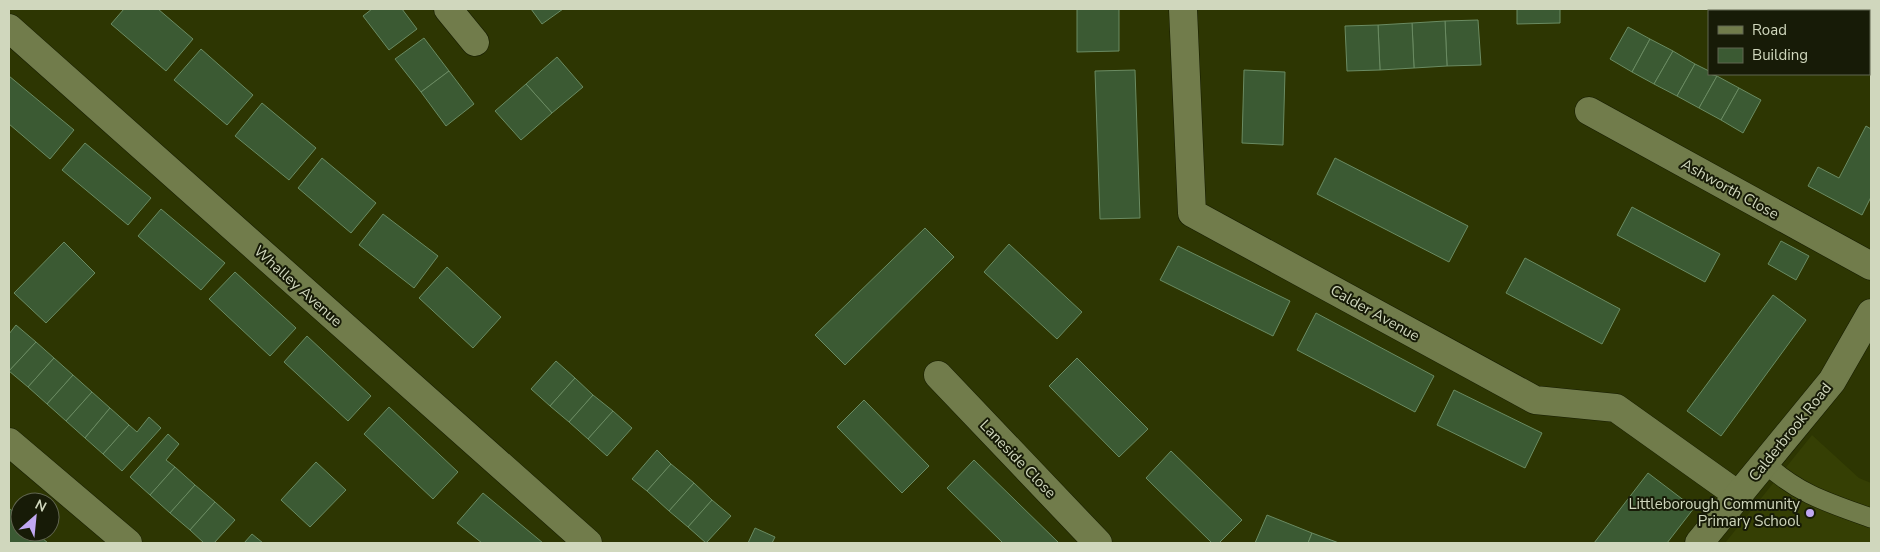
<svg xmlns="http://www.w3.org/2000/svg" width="1880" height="552" font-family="'Nunito Sans',sans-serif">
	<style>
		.built { fill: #353f04 }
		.building { fill: #3b5a33; stroke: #6a8b62 }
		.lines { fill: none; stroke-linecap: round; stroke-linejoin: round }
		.lane-casing { stroke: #161c00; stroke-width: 20 }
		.street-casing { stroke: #161c00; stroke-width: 29 }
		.lane { stroke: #717c4b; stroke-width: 19 }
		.street { stroke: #717c4b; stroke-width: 28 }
		.poi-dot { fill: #c1a8f3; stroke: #171b07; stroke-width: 2 }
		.labels { text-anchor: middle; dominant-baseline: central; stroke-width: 4; stroke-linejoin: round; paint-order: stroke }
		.street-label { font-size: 15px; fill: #d0d7bd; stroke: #171b07 }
		.poi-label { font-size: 15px; fill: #d0d7bd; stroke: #171b07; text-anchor: end }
	</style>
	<rect width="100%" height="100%" fill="#2d3602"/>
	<polygon class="built" points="1812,435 1859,478 1871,483 1871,543 1725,543"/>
	<g class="building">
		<polygon points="124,9 158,9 193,39 166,71 111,24"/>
		<polygon points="372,9 402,9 417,29 389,50 363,16"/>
		<polygon points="531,9 563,9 542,24"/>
		<polygon points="1077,9 1119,9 1119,51 1077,52"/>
		<polygon points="1517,9 1560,9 1560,23 1517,24"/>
		<polygon points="1478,20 1481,65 1447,66 1445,21"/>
		<polygon points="1445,21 1447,66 1414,68 1412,23"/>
		<polygon points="1412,23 1414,68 1380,70 1378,25"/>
		<polygon points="1378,25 1380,70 1347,71 1345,26"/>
		<polygon points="1628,27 1650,39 1632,72 1610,59"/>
		<polygon points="424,38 449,71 421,92 395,59"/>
		<polygon points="1650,39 1673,51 1654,84 1632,72"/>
		<polygon points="201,49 253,95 227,125 174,80"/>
		<polygon points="1673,51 1695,64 1677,96 1654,84"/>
		<polygon points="557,57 583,87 552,113 526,84"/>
		<polygon points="1695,64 1709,71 1709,74 1717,76 1699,108 1677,96"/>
		<polygon points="1135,70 1140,218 1100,219 1095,71"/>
		<polygon points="1244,70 1285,72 1283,145 1242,143"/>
		<polygon points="449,71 474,104 446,126 421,92"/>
		<polygon points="9,76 74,130 50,159 9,124"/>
		<polygon points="1717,76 1739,88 1721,120 1699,108"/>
		<polygon points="526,84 552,113 521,140 495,111"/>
		<polygon points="1739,88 1761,100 1743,133 1721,120"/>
		<polygon points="262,103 316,148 289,180 235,136"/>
		<polygon points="1866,126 1871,129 1871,197 1862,215 1808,186 1818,167 1839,178"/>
		<polygon points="85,143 151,198 128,225 62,170"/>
		<polygon points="322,158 376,203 351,233 298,188"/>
		<polygon points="1335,158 1468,226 1449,262 1317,194"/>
		<polygon points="1632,207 1720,254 1705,282 1617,235"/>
		<polygon points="161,209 225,263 201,290 138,236"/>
		<polygon points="383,214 438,256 414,288 359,245"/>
		<polygon points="925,228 954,257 845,365 815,335"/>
		<polygon points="1781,241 1809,256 1796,280 1768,264"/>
		<polygon points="64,242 95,273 46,323 14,293"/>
		<polygon points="1009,244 1082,312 1057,339 984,272"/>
		<polygon points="1178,246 1290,301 1273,336 1160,280"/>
		<polygon points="1525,258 1620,309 1602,344 1506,293"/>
		<polygon points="447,267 501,317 473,348 419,298"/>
		<polygon points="235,272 296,328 270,356 209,299"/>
		<polygon points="1773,295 1806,320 1721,436 1687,411"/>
		<polygon points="1316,313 1434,376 1415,412 1297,350"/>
		<polygon points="16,325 36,342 9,371 9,334"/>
		<polygon points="307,336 371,396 348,421 284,362"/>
		<polygon points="36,342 54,358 28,387 9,371"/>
		<polygon points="54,358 73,375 47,404 28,387"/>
		<polygon points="1077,358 1148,429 1119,457 1049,386"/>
		<polygon points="556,361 575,378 550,406 531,389"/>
		<polygon points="73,375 92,392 66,421 47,404"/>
		<polygon points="575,378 593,395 569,422 550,406"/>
		<polygon points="1454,390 1542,433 1525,468 1437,425"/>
		<polygon points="92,392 110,408 85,438 66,421"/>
		<polygon points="593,395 613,411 588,439 569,422"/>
		<polygon points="864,400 929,466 902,493 837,427"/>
		<polygon points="389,407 458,472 433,499 364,434"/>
		<polygon points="110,408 129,425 103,454 85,438"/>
		<polygon points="613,411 632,428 607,456 588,439"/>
		<polygon points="149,417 161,428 122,471 103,454 129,425 137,432"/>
		<polygon points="168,434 179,444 166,460 175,467 150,495 130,477"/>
		<polygon points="657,450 671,464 647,491 632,479"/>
		<polygon points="1171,451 1242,520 1219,543 1212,543 1146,478"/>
		<polygon points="974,460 1059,543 1003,543 947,488"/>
		<polygon points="316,462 346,490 310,527 281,500"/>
		<polygon points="671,464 694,483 669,511 647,491"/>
		<polygon points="175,467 195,485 170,513 150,495"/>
		<polygon points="1648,473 1694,508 1667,543 1594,543"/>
		<polygon points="694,483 712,500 688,527 669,511"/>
		<polygon points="195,485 215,502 190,530 170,513"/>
		<polygon points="483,493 543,543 482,543 457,523"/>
		<polygon points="712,500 731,516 706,543 688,527"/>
		<polygon points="215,502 235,520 214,543 204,543 190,530"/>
		<polygon points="9,508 20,518 20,532 35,532 48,543 9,543"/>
		<polygon points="1267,515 1312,533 1308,543 1255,543"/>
		<polygon points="755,528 775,537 772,543 748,543"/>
		<polygon points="1312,533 1339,543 1308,543"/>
		<polygon points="252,534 263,543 244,543"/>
	</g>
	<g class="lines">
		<defs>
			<path id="lane" d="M1765,463C1798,494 1829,503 1871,518"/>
			<g id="street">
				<polyline points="448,9 475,42"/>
				<polyline points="1183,9 1192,213 1535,400 1616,408 1738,495"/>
				<polyline points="9,28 588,543"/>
				<polyline points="1589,111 1871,266"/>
				<polyline points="938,375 1098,543"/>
				<polyline points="9,442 128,543"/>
				<polyline points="1699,543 1832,381 1871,313"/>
			</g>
		</defs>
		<use href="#lane" class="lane-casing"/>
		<use href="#street" class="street-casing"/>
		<use href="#lane" class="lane"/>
		<use href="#street" class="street"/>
	</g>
	<circle class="poi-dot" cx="1810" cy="513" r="5"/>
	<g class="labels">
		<g class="street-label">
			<text transform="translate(1730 189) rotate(29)">Ashworth Close</text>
			<text transform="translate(298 286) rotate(42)">Whalley Avenue</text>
			<text transform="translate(1375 313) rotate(29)">Calder Avenue</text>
			<text transform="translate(1790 432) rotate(-51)">Calderbrook Road</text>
			<text transform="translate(1018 459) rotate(46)">Laneside Close</text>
		</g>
		<g class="poi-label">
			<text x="1800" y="504">Littleborough Community<tspan x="1800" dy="17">Primary School</tspan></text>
		</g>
	</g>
	<rect width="1880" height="552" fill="none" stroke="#d0d7bd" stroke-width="20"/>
	<rect x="1708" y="10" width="162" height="65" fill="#171b07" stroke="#616650"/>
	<rect x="1718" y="26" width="25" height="8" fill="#717c4b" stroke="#616650"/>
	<text x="1752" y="35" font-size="15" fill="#d0d7bd">Road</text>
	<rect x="1718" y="48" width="25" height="15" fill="#3b5a33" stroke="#616650"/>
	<text x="1752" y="60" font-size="15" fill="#d0d7bd">Building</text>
	<g transform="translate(35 517) rotate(27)"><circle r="24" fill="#171b07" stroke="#616650"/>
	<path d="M0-4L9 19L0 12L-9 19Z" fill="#c1a8f3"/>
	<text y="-8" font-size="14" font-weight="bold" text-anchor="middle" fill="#d0d7bd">N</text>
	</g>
</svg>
